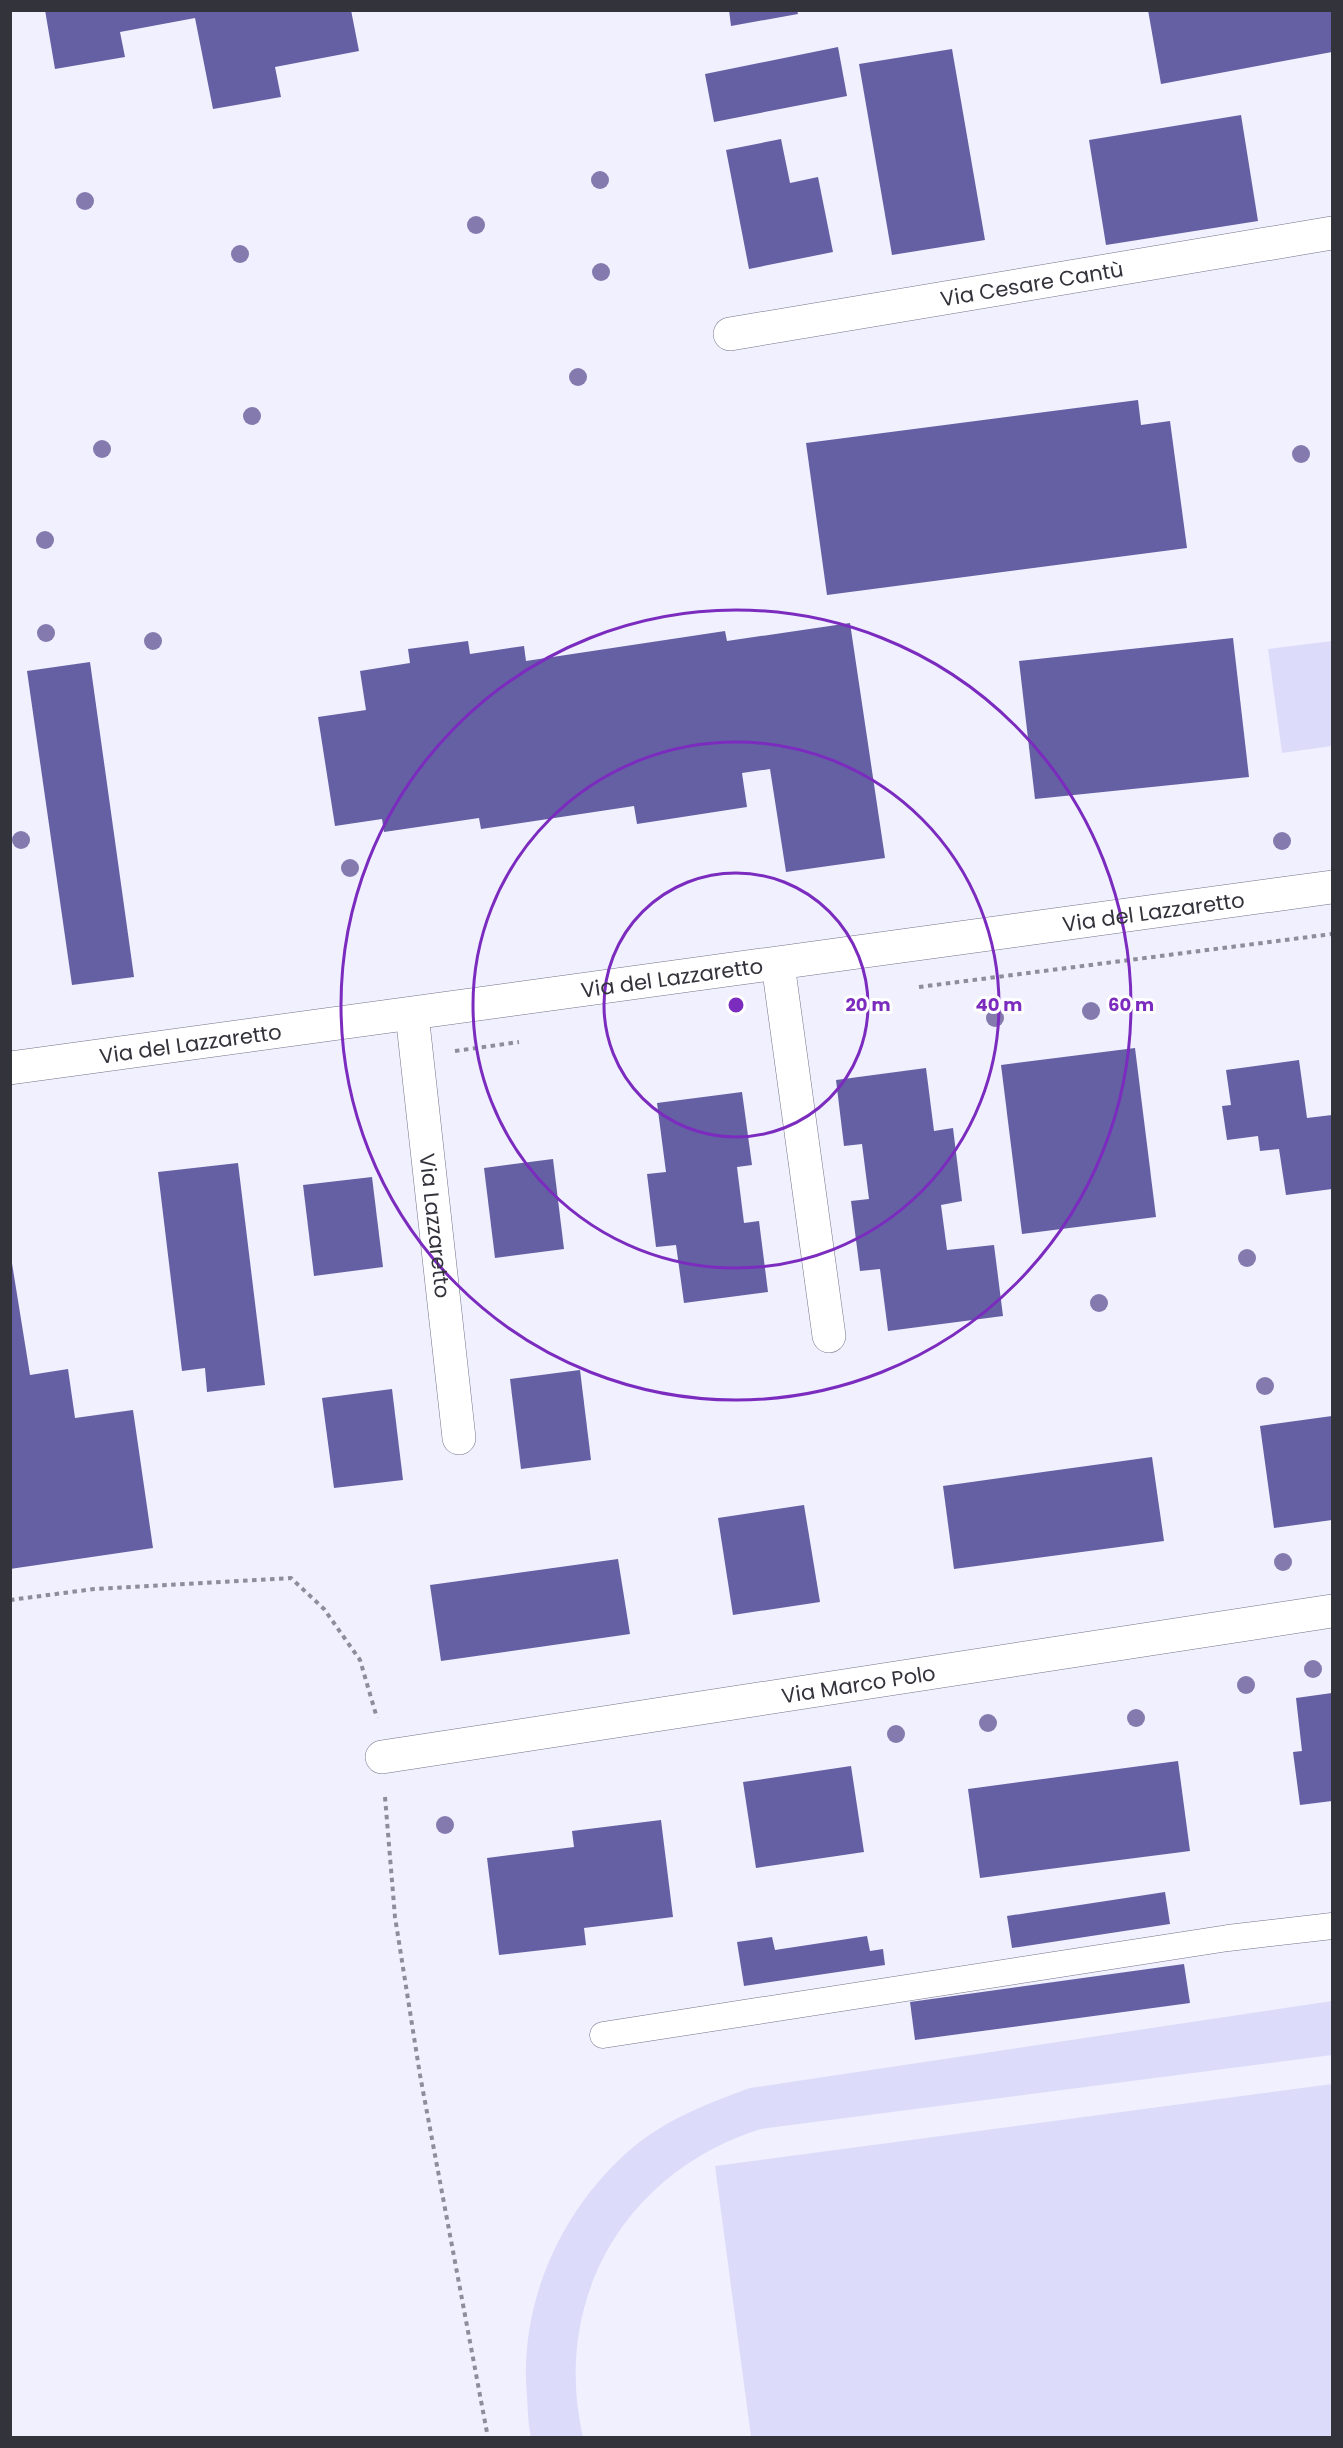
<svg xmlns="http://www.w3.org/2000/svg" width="1343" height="2448" font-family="Poppins,sans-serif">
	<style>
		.green { fill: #dcdcfa }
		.building { fill: #6560a3 }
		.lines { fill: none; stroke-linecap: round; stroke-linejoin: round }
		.lane-casing { stroke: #737389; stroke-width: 27 }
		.street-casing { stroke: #737389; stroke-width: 34 }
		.secondary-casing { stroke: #737389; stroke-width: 34 }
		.path { stroke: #8e8e9a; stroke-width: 4; stroke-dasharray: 4.5 4.5; stroke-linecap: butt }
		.lane { stroke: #fff; stroke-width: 26 }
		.street { stroke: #fff; stroke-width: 33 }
		.secondary { stroke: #fff; stroke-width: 33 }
		.tree { fill: #847aae }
		.ring { fill: none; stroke: #7b2cbf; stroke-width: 3 }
		.labels { text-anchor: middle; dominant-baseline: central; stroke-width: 6; stroke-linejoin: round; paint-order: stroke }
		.street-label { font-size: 21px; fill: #33333c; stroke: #fff }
		.centre { fill: #7b2cbf; stroke: #fff; stroke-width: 3 }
		.ring-label { font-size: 18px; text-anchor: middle; font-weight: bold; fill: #7b2cbf; stroke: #fff; stroke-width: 6; stroke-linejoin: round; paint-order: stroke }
	</style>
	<rect width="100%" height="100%" fill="#f0f0ff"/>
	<g class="green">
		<polygon points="1332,641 1332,746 1282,753 1268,649"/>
		<path d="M1332,2001V2055L761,2129C626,2171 551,2299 583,2437H531C528,2425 528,2410 527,2397C518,2302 563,2204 637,2144C670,2118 711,2102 750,2088Z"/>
		<polygon points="1332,2084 1332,2437 751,2437 715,2166"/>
	</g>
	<g class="building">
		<polygon points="45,10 351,10 359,51 275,67 281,97 213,109 195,18 120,32 125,57 55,69"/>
		<polygon points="729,10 797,10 798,14 731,26"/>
		<polygon points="1148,10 1332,10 1332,52 1161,84"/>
		<polygon points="838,47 847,96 714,122 705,74"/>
		<polygon points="952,49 985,240 892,255 859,64"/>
		<polygon points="1241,115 1258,221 1106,245 1089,140"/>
		<polygon points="781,139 790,183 818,177 833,252 749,269 726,150"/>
		<polygon points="1138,400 1141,425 1170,421 1187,548 827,595 806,443"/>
		<polygon points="850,623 885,858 786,872 770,769 742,773 747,807 637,824 634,806 481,829 479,818 384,832 382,819 335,826 318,717 366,710 360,671 410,663 408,649 468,641 470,654 524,646 526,661 725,631 727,641"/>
		<polygon points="1233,638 1249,777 1035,799 1019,661"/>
		<polygon points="90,662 134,977 72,985 27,671"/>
		<polygon points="1135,1048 1156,1217 1022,1234 1001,1065"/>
		<polygon points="1299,1060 1307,1118 1332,1115 1332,1189 1286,1195 1279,1149 1260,1151 1258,1136 1227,1140 1222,1106 1231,1105 1226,1070"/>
		<polygon points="926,1068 934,1131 953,1128 962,1201 941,1205 947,1250 994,1245 1003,1316 888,1331 880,1269 860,1271 851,1201 869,1199 862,1144 844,1146 836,1080"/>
		<polygon points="742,1092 752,1165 737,1167 744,1223 759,1221 768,1292 684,1303 676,1245 656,1247 647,1174 666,1172 657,1103"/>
		<polygon points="553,1159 564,1249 495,1258 484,1168"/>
		<polygon points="238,1163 265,1385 207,1392 205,1368 182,1371 158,1172"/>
		<polygon points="372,1177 383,1267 314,1276 303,1185"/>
		<polygon points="10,1251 30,1375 68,1369 75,1418 133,1410 153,1548 10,1569"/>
		<polygon points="580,1370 591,1460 521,1469 510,1379"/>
		<polygon points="392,1389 403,1480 334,1488 322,1398"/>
		<polygon points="1332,1416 1332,1520 1274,1528 1260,1426"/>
		<polygon points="1152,1457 1164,1541 954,1569 943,1486"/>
		<polygon points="804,1505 820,1602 733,1615 718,1518"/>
		<polygon points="618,1559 630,1634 441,1661 430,1585"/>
		<polygon points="1332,1693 1332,1801 1300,1805 1293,1752 1302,1751 1296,1698"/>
		<polygon points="1178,1761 1190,1851 980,1878 968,1789"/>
		<polygon points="851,1766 864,1852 756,1868 743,1782"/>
		<polygon points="661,1820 673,1917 584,1928 586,1945 499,1955 487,1858 574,1847 572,1831"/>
		<polygon points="1165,1892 1170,1924 1012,1948 1007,1916"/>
		<polygon points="867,1936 870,1951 883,1949 885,1965 744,1986 737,1942 772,1937 775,1950"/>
		<polygon points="1184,1964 1190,2003 915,2040 910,2002"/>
	</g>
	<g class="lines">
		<defs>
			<polyline id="lane" points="603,2035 1228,1938 1332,1926"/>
			<g id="street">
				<path id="s1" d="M730,334L1332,233"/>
				<polyline points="778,964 829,1336"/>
				<path id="s2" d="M412,1014L459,1438"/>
				<path id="s3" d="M382,1757L1332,1611"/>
			</g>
			<g id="secondary">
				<path id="s4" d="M10,1068L1332,887"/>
			</g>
		</defs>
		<use href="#lane" class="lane-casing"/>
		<use href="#street" class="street-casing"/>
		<use href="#secondary" class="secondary-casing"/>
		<g class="path">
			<polyline points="919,987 1332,934"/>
			<polyline points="455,1051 519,1042"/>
			<polyline points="10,1600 94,1589 291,1578 324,1609 360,1660 377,1718"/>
			<polyline points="385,1797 395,1917 420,2075 488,2438"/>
		</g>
		<use href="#lane" class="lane"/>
		<use href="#street" class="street"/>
		<use href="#secondary" class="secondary"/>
	</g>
	<g class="tree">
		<circle cx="600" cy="180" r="9"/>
		<circle cx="85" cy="201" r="9"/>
		<circle cx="476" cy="225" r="9"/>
		<circle cx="240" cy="254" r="9"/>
		<circle cx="601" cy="272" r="9"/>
		<circle cx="578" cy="377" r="9"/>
		<circle cx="252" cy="416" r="9"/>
		<circle cx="102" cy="449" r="9"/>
		<circle cx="1301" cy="454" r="9"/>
		<circle cx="45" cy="540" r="9"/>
		<circle cx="46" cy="633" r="9"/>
		<circle cx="153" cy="641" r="9"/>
		<circle cx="21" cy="840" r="9"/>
		<circle cx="1282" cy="841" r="9"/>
		<circle cx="350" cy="868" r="9"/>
		<circle cx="1091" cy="1011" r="9"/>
		<circle cx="995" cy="1018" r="9"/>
		<circle cx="1247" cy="1258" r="9"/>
		<circle cx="1099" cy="1303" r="9"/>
		<circle cx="1265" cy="1386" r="9"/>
		<circle cx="1283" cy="1562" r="9"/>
		<circle cx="1313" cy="1669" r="9"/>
		<circle cx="1246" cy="1685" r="9"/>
		<circle cx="1136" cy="1718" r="9"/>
		<circle cx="988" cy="1723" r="9"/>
		<circle cx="896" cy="1734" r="9"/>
		<circle cx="445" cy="1825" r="9"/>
	</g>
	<g class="ring">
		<circle cx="736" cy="1005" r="132"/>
		<circle cx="736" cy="1005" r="263"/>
		<circle cx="736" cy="1005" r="395"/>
	</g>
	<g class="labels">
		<g class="street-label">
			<text stroke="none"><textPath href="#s1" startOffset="306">Via Cesare Cantù</textPath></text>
			<text stroke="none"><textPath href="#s4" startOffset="1154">Via del Lazzaretto</textPath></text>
			<text stroke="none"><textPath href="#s4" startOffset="668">Via del Lazzaretto</textPath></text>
			<text stroke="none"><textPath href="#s4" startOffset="182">Via del Lazzaretto</textPath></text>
			<text stroke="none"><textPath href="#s2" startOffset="213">Via Lazzaretto</textPath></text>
			<text stroke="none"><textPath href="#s3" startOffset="482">Via Marco Polo</textPath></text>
		</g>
	</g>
	<circle cx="736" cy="1005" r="9" class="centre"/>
	<g class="ring-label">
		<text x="868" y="1011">20 m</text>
		<text x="999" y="1011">40 m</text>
		<text x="1131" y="1011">60 m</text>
	</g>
	<rect width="1343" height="2448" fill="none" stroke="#33333c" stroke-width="24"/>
</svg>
